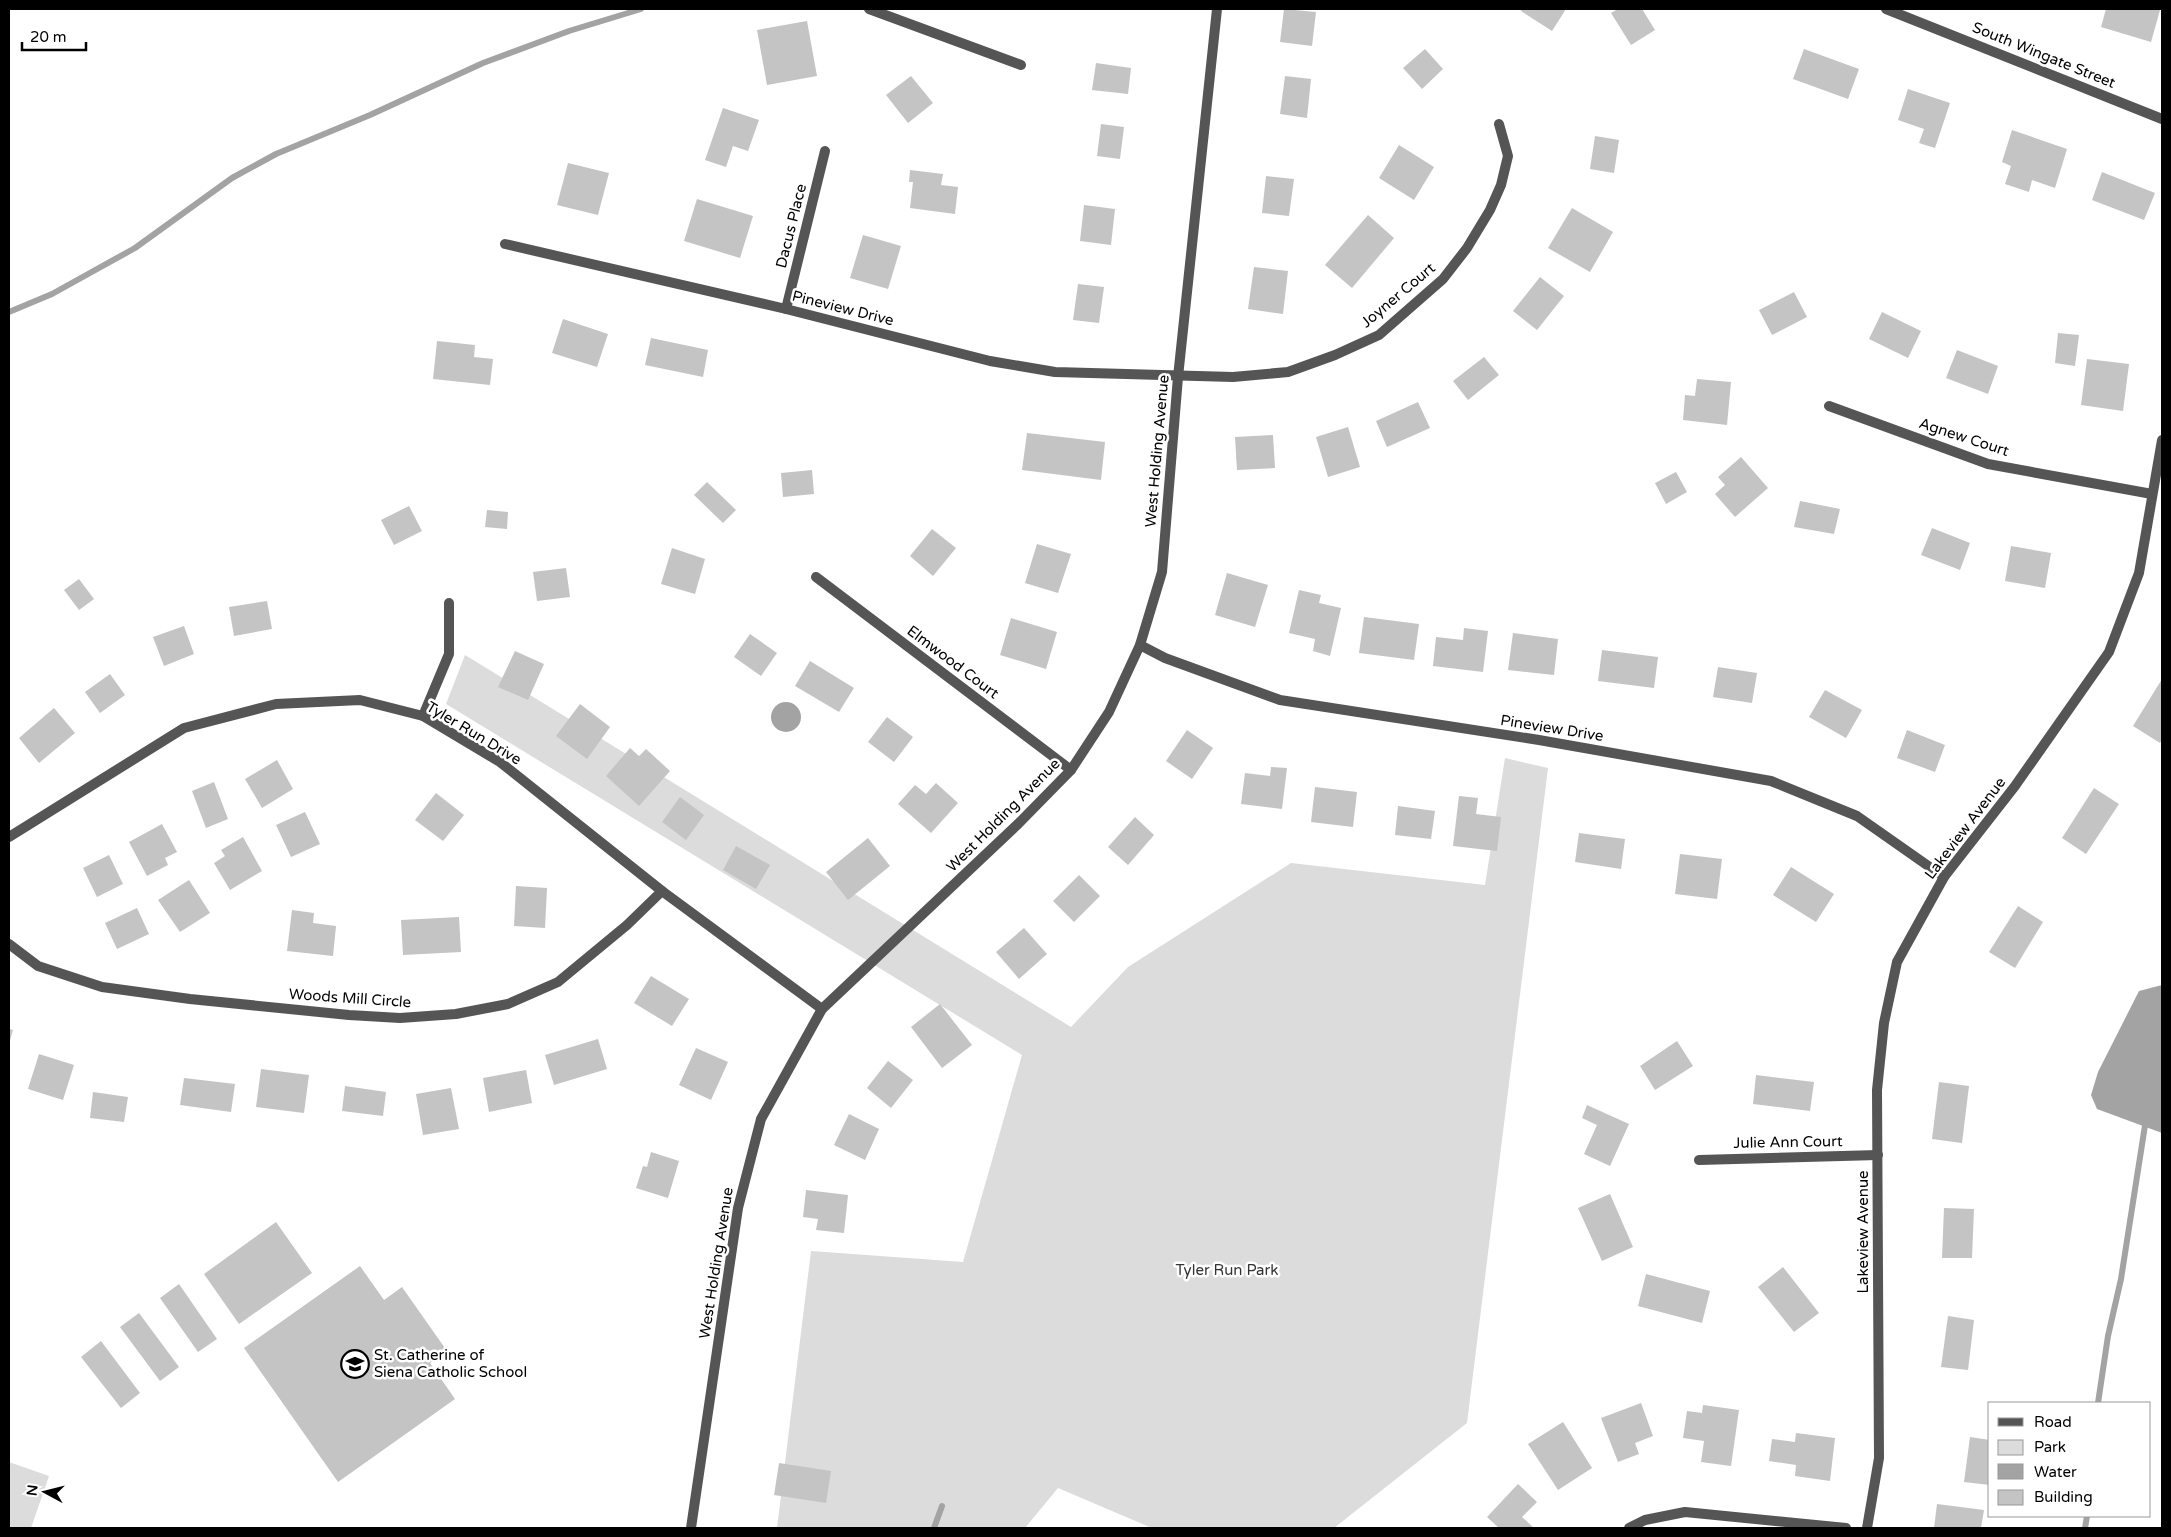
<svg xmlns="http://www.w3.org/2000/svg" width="2171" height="1537" font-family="'Varela Round',sans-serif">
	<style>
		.green { fill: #dcdcdc }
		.water { fill: #a3a3a3 }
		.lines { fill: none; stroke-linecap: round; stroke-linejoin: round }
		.stream { stroke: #a3a3a3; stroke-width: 6 }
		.building { fill: #c4c4c4 }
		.minor { stroke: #555; stroke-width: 10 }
		.labels { text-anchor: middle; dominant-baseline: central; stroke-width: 5; stroke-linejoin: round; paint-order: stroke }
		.street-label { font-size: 15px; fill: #000; stroke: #fff }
		.park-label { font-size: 15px; fill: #333; stroke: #fff }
		.poi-label { font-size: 15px; fill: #000; stroke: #fff; text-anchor: start }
	</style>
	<rect width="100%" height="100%" fill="#fff"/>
	<g class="green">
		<polygon points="465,655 1071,1027 1128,967 1291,863 1485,885 1505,758 1548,768 1467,1423 1334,1528 1152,1528 1058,1488 1025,1528 777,1528 811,1251 963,1262 1022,1055 446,704"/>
		<polygon points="9,1462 49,1476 31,1528 9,1528"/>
	</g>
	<g class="water">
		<circle cx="786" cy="717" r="15"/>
		<polygon points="2162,985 2162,1133 2097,1109 2091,1095 2098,1072 2139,991"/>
	</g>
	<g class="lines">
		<g class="stream">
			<polyline points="9,312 52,294 135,248 232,178 276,154 370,115 483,63 569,31 641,9"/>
			<polyline points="2098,1403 2108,1336 2121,1279 2146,1119"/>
			<polyline points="934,1528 942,1506"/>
			<polyline points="2085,1528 2087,1516"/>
		</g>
	</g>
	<g class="building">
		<polygon points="1284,9 1316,12 1312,46 1280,42"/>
		<polygon points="1522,9 1566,9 1552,31 1521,11"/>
		<polygon points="1618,9 1642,9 1655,30 1631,45 1611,13"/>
		<polygon points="2106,9 2160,10 2151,42 2101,27"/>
		<polygon points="807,21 817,76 767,85 757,30"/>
		<polygon points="1425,49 1443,69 1422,89 1403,68"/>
		<polygon points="1804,49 1859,69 1848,99 1793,79"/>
		<polygon points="1096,63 1131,68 1128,94 1092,90"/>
		<polygon points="911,76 933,103 908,123 886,95"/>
		<polygon points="1285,76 1311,79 1307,118 1280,114"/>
		<polygon points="1908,89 1950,103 1935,148 1919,143 1924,129 1898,120"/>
		<polygon points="723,108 759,120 748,151 733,146 726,167 705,160"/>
		<polygon points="1101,124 1124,127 1120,159 1097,156"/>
		<polygon points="2012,130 2067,149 2055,188 2032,180 2029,192 2005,184 2011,166 2002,162"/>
		<polygon points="1595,136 1619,140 1614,173 1590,169"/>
		<polygon points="1399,145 1434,167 1414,200 1379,178"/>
		<polygon points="568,163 609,173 598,215 557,205"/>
		<polygon points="910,170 943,174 941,185 958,187 955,214 910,208 913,182 909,182"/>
		<polygon points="2102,172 2155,193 2144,220 2092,200"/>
		<polygon points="1266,176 1294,179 1289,216 1262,213"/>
		<polygon points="697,199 753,216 740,258 684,241"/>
		<polygon points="1084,205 1115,209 1111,245 1080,241"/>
		<polygon points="1572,208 1613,232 1590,272 1548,248"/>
		<polygon points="1368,215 1394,238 1352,288 1325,265"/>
		<polygon points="863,235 901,246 888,289 850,278"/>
		<polygon points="1254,267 1288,271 1283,314 1248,309"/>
		<polygon points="1540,277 1564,296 1537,330 1513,311"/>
		<polygon points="1078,284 1104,287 1099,323 1073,320"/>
		<polygon points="1794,292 1807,317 1772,335 1759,310"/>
		<polygon points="1882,312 1921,331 1908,358 1869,339"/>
		<polygon points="563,319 608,334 597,367 552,353"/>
		<polygon points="2058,333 2079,335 2075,366 2055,363"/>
		<polygon points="651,338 708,350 703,377 645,365"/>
		<polygon points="437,341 475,345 474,357 493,359 490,385 433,379"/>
		<polygon points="1957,350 1998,366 1988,394 1946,378"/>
		<polygon points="1484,357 1499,375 1468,400 1453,381"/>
		<polygon points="2087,359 2129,364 2123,411 2081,405"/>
		<polygon points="1697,379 1731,382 1727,425 1683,420 1685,395 1695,396"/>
		<polygon points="1418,402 1430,428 1387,447 1376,421"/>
		<polygon points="1348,427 1360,467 1328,477 1316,437"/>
		<polygon points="1027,433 1105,442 1101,480 1022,470"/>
		<polygon points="1273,435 1275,468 1237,470 1235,437"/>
		<polygon points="1741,457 1768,488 1735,517 1715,494 1725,485 1718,477"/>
		<polygon points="812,470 814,494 783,497 781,473"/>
		<polygon points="1676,472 1687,492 1666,504 1655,483"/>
		<polygon points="707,482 736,510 723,523 694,495"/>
		<polygon points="1800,501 1840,509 1834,534 1794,527"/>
		<polygon points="409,506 422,531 394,545 381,520"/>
		<polygon points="487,510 508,512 507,529 485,527"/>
		<polygon points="1932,528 1970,543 1960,570 1921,555"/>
		<polygon points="932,529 956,548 933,576 910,556"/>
		<polygon points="1037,544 1071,554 1058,593 1025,583"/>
		<polygon points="2011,546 2051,553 2045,588 2005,581"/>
		<polygon points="672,548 705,559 695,594 661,584"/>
		<polygon points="566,568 570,597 537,601 533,572"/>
		<polygon points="1227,573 1268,585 1255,627 1215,615"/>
		<polygon points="79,579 94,599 79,610 64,590"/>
		<polygon points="1299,590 1321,595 1319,603 1341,608 1330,656 1313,651 1315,639 1289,633"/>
		<polygon points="267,601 272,629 234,636 229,607"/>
		<polygon points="1364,617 1419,624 1414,660 1359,653"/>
		<polygon points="1011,618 1057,632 1046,669 1000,655"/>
		<polygon points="184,626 194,654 164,666 153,637"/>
		<polygon points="1464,628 1488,631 1483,672 1433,666 1436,637 1463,640"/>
		<polygon points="1513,633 1558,639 1554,675 1508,670"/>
		<polygon points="750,634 777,653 761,676 734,657"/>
		<polygon points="1602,650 1658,657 1654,688 1598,681"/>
		<polygon points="515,651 544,664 528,700 498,687"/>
		<polygon points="810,661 854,688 839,712 795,686"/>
		<polygon points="1718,667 1757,673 1752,703 1713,697"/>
		<polygon points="110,674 125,695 100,713 85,692"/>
		<polygon points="2162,679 2162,739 2160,743 2133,726"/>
		<polygon points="1825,690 1862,710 1846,738 1809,717"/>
		<polygon points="580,704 610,727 587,759 556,736"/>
		<polygon points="54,708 75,733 39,763 19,738"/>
		<polygon points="887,717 913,737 894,762 868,742"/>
		<polygon points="1187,730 1213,748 1192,779 1166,761"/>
		<polygon points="1907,730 1945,745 1935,772 1897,758"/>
		<polygon points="630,748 639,756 646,749 670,771 639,806 606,776"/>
		<polygon points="277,760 293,789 262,808 245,779"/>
		<polygon points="1271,767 1287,768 1282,809 1241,804 1245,773 1270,776"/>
		<polygon points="214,782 228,819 206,828 192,791"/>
		<polygon points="936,783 958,803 931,833 898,804 915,785 926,794"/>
		<polygon points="1315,787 1357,792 1353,827 1311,822"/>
		<polygon points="2094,788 2119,804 2086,854 2062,838"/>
		<polygon points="436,793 464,815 443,841 415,820"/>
		<polygon points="1459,796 1478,798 1476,814 1501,817 1497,851 1453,846"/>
		<polygon points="680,797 704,815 686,840 662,822"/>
		<polygon points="1398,806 1435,811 1431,839 1395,835"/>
		<polygon points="305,812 320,844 291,857 276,825"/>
		<polygon points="1135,817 1154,835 1128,865 1108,847"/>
		<polygon points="162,824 177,852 165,858 168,865 147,876 129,842"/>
		<polygon points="1579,833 1625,839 1621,869 1575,862"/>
		<polygon points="243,837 262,871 230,890 214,863 225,856 221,850"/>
		<polygon points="868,838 890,866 848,900 826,872"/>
		<polygon points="736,846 770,865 756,889 723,870"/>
		<polygon points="1680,854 1722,859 1717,899 1675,894"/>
		<polygon points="109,855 123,884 97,897 83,868"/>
		<polygon points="1791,867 1834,894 1816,922 1773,895"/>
		<polygon points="1079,875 1100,896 1074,922 1053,901"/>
		<polygon points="189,880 210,913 180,932 158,900"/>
		<polygon points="516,886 547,888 545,928 514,926"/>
		<polygon points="2018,906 2043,922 2015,968 1989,952"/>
		<polygon points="137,908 149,934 117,949 105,923"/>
		<polygon points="292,910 314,913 313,923 336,926 333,956 287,951"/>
		<polygon points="459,917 461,952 403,955 401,920"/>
		<polygon points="1024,928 1047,954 1019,979 996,952"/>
		<polygon points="651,976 689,999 672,1026 634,1003"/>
		<polygon points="940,1004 972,1045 942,1068 911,1027"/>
		<polygon points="9,1029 13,1030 9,1044"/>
		<polygon points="598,1039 607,1069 554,1085 545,1055"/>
		<polygon points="1677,1041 1693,1066 1655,1090 1640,1066"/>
		<polygon points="696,1048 728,1062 711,1100 679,1085"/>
		<polygon points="39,1054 74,1065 63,1100 28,1089"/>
		<polygon points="888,1061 913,1080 891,1108 867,1088"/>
		<polygon points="261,1069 309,1075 304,1113 256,1107"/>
		<polygon points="526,1070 532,1103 489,1112 483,1078"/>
		<polygon points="1756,1075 1814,1082 1810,1111 1753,1104"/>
		<polygon points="184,1078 235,1084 231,1112 180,1105"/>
		<polygon points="1939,1082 1969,1086 1962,1143 1932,1139"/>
		<polygon points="345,1086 386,1092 383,1116 342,1111"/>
		<polygon points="451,1088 459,1129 423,1135 416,1094"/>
		<polygon points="93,1092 128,1097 124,1122 90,1118"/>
		<polygon points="1587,1105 1629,1124 1610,1166 1584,1154 1597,1125 1582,1118"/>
		<polygon points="849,1114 879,1129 865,1160 834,1145"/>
		<polygon points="651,1152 679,1161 668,1198 636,1188 643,1166 647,1167"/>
		<polygon points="806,1190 848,1195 844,1233 816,1230 818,1219 803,1217"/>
		<polygon points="1610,1194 1633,1247 1602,1261 1578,1208"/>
		<polygon points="1944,1208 1974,1209 1972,1258 1942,1258"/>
		<polygon points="276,1222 312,1273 239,1324 204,1274"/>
		<polygon points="360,1266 384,1300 402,1287 447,1351 430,1363 455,1399 338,1482 244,1348"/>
		<polygon points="1783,1267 1819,1313 1794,1332 1758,1287"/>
		<polygon points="1646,1274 1710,1291 1702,1323 1638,1306"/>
		<polygon points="179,1284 217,1339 198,1352 160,1298"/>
		<polygon points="139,1313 179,1367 160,1381 120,1327"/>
		<polygon points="1948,1316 1974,1320 1968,1370 1941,1367"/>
		<polygon points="101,1341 140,1393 121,1408 81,1357"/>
		<polygon points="1641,1403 1653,1436 1635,1443 1639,1454 1618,1462 1601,1418"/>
		<polygon points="1703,1405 1739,1410 1731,1466 1701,1462 1704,1441 1683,1438 1687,1411 1702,1413"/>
		<polygon points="1563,1422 1592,1468 1558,1490 1528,1444"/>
		<polygon points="1796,1433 1835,1438 1830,1481 1795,1476 1796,1465 1769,1461 1772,1439 1795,1442"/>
		<polygon points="1970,1437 1990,1440 1990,1485 1964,1482"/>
		<polygon points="779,1463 831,1471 826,1503 774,1495"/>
		<polygon points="1518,1484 1537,1502 1522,1517 1534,1528 1499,1528 1487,1517"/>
		<polygon points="1937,1504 1984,1510 1981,1528 1934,1528"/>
	</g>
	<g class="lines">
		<g class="minor">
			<polyline points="869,9 1021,65"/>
			<polyline points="1886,9 2162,119"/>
			<polyline points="505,244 786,309 990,361 1055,372 1233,377 1288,372 1335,355 1379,335 1443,279 1467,248 1490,210 1501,185 1508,156 1499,124"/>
			<polyline points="786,309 825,151"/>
			<polyline points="1829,406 1988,464 2152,494"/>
			<polyline points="816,577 1071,770"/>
			<polyline points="1140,645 1165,658 1280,700 1539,740 1771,781 1857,816 1944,877"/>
			<polyline points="423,716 449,654 449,603"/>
			<polyline points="9,837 184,728 276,704 360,700 423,716 500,762 662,891 822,1009"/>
			<polyline points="9,944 38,966 102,987 190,999 349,1015 400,1018 456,1014 508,1004 558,982 627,925 662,891"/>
			<polyline points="1699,1160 1878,1155"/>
			<polyline points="691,1528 738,1208 761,1119 822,1009 1018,824 1071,770 1109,712 1140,645 1162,572 1178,377 1217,9"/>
			<polyline points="1629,1528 1645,1520 1685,1512 1846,1528"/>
			<polyline points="1867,1528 1879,1458 1877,1090 1884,1023 1897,962 1944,877 2015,786 2109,652 2139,573 2162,440"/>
		</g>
	</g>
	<defs>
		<symbol id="school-ring" viewBox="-11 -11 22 22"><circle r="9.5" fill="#fff" stroke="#000" stroke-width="1.5"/><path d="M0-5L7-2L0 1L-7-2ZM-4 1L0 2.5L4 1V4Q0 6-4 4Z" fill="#000"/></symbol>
	</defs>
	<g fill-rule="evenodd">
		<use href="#school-ring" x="339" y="1348" width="32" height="32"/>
	</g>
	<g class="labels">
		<g class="street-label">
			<text transform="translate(2044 55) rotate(22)">South Wingate Street</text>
			<text transform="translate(791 226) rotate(-76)">Dacus Place</text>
			<text transform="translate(1398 295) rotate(-40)">Joyner Court</text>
			<text transform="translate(843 308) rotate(14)">Pineview Drive</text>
			<text transform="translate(1964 437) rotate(18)">Agnew Court</text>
			<text transform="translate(1157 451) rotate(-85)">West Holding Avenue</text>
			<text transform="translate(953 662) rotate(37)">Elmwood Court</text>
			<text transform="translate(1552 728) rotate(9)">Pineview Drive</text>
			<text transform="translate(474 733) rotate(31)">Tyler Run Drive</text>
			<text transform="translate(1003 815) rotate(-45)">West Holding Avenue</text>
			<text transform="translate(1965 828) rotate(-53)">Lakeview Avenue</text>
			<text transform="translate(350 998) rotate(4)">Woods Mill Circle</text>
			<text transform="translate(1788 1142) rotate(-1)">Julie Ann Court</text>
			<text transform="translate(1863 1232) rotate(-90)">Lakeview Avenue</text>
			<text transform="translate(716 1263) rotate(-81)">West Holding Avenue</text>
		</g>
		<g class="park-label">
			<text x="1227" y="1270">Tyler Run Park</text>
		</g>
		<g class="poi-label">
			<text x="374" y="1355">St. Catherine of<tspan x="374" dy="17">Siena Catholic School</tspan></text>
		</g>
	</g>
	<rect width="2171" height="1537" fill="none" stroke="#000000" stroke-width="20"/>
	<rect x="1988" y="1402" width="162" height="115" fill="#ffffff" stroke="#999999"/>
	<rect x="1998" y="1418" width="25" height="8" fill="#555555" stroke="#999999"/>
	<text x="2034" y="1427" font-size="15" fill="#000000">Road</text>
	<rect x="1998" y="1440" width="25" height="15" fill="#dcdcdc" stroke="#999999"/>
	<text x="2034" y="1452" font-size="15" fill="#000000">Park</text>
	<rect x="1998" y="1464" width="25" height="15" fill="#a3a3a3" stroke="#999999"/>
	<text x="2034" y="1477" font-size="15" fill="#000000">Water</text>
	<rect x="1998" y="1490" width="25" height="15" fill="#c4c4c4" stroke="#999999"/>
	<text x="2034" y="1502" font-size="15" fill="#000000">Building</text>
	<g transform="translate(45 1492) rotate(277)" stroke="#ffffff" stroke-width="4" paint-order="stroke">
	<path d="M0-4L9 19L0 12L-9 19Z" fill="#000000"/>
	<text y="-8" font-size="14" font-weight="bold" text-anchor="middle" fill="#000000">N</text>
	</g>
	<path d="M22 42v8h64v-8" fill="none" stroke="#000000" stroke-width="2.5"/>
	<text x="30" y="42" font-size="15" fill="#000000" stroke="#ffffff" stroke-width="4" paint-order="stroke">20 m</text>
</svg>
